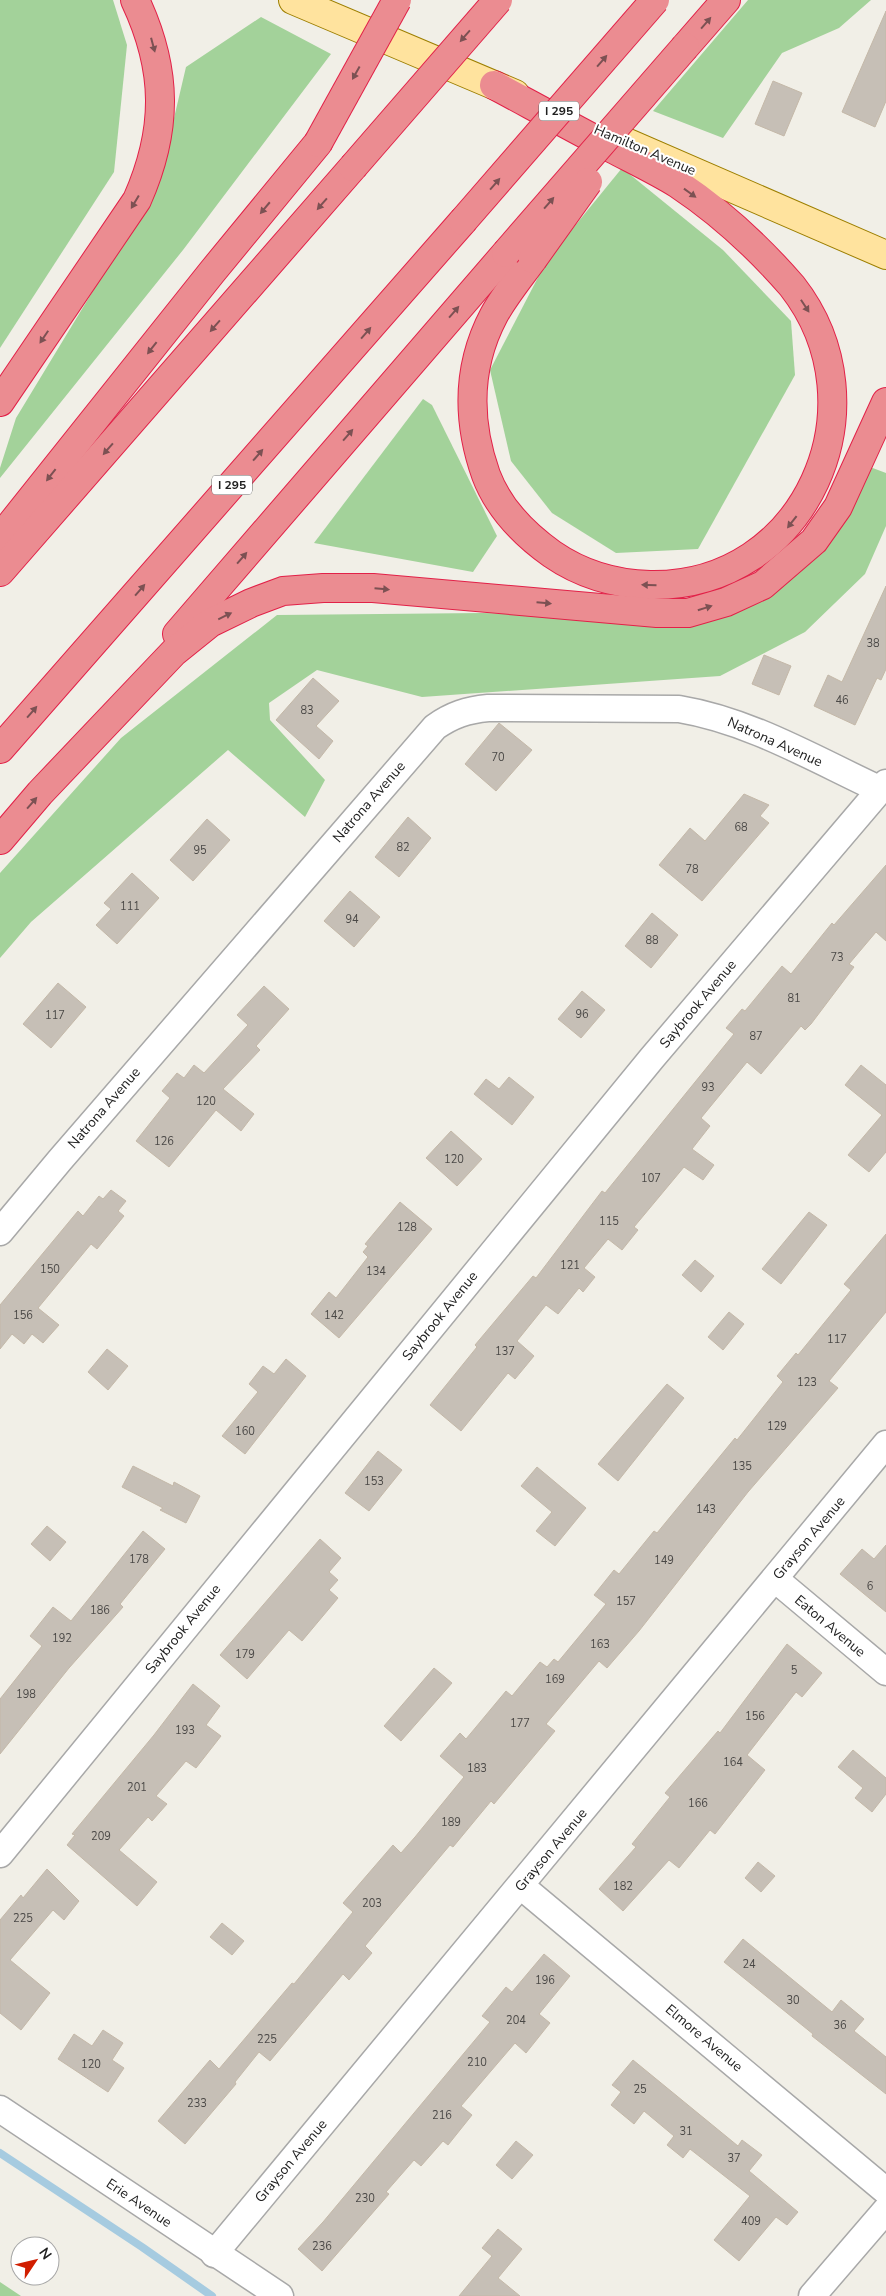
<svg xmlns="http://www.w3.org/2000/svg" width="886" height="2296" font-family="'Nunito Sans',sans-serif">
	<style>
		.forest { fill: #a3d29a }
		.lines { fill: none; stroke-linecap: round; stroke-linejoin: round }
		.stream { stroke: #a6cbe0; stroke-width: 8 }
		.building { fill: #c6bfb6; stroke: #c4b8a8 }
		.minor-casing { stroke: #a8a8a8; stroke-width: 29 }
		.major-casing { stroke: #9d7f00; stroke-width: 30 }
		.highway-casing { stroke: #e22148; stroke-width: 30 }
		.minor { stroke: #fff; stroke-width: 26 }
		.major { stroke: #ffe39e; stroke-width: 28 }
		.highway { stroke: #eb8c91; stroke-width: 28 }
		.highway-bridge-casing { stroke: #e22148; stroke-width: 30; stroke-linecap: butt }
		.highway-bridge { stroke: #eb8c91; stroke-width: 28 }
		.oneway { fill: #7c5153 }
		.labels { text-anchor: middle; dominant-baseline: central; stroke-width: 4; stroke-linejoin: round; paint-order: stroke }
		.number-label { font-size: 11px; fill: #4a4846 }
		.shield { fill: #fff; stroke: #646464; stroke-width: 1 }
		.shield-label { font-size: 12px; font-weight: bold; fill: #212121 }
		.street-label { font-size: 14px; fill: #212121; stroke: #fff }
	</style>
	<rect width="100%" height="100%" fill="#f1efe7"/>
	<g class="forest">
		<polygon points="0,0 113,0 127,45 114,172 0,348"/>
		<polygon points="748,0 871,0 839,28 782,53 723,138 653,111"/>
		<polygon points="261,17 331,54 183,250 0,478 0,468 16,418 159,182 186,67"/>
		<polygon points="622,168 723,250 791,321 795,375 698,549 616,553 552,513 511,461 490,370 547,260"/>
		<polygon points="423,399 432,405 497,536 473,572 314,543"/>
		<polygon points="870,467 886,473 886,526 865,574 805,632 720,676 422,697 317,670 269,703 270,720 325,780 305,817 228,750 31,922 0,958 0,873 121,738 277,615 483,613 717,619 807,564"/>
		<polygon points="0,2282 21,2296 0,2296"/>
	</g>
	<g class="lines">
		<polyline class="stream" points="0,2153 142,2247 212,2296"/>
	</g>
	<g class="building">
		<polygon points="886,11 886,101 875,127 842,112"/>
		<polygon points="773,81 802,93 784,136 755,124"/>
		<polygon points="886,586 886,669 881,680 877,678 855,725 814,706 828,675 842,682"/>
		<polygon points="764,655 791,666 779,695 752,684"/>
		<polygon points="313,678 339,701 316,726 333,741 319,759 276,720"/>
		<polygon points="499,723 532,750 496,791 465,764"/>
		<polygon points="744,794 769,805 760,816 769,823 702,901 659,865 690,828 705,841"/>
		<polygon points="408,817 431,838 399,877 375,857"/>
		<polygon points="207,819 230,840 193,881 170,860"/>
		<polygon points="886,865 886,941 876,932 849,964 854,967 811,1024 805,1030 801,1026 761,1074 747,1062 701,1118 710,1126 692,1149 714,1165 703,1180 684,1167 634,1227 638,1230 622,1250 608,1239 584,1268 595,1277 583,1292 579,1288 558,1314 546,1305 517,1341 534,1356 515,1379 508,1373 461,1431 430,1405 477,1347 475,1345 533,1276 536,1278 602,1191 605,1193 734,1034 726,1028 742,1009 745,1011 782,966 791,974 832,923 834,925"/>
		<polygon points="132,873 159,898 117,944 96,925 111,909 104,903"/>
		<polygon points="350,891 380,917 354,947 324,921"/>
		<polygon points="652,913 678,935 651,968 625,946"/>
		<polygon points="58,983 86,1007 51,1048 23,1024"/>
		<polygon points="264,986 289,1009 256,1046 260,1050 223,1089 254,1114 241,1131 216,1110 169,1167 136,1141 170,1098 162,1091 177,1073 184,1078 194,1065 204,1073 248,1025 237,1015"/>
		<polygon points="582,991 605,1010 581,1038 558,1019"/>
		<polygon points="861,1065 886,1085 886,1152 869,1172 848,1155 882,1115 845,1085"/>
		<polygon points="509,1077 534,1097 512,1125 474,1094 486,1079 499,1089"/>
		<polygon points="451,1131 482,1159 457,1186 426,1158"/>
		<polygon points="111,1190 126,1201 118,1211 124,1216 97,1249 91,1244 38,1308 59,1325 43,1343 32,1334 24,1344 12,1334 0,1349 0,1305 78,1211 83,1216 99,1196 103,1199"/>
		<polygon points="400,1202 432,1229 339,1338 311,1314 329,1292 336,1298 368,1257 363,1252 368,1246 365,1244"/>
		<polygon points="809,1212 827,1225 781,1284 762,1269"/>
		<polygon points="886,1234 886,1312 829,1381 838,1388 748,1492 639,1631 607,1668 599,1661 546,1724 555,1731 494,1804 491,1801 453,1847 450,1845 365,1946 372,1953 349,1980 343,1974 270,2061 259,2052 235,2082 236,2084 185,2144 158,2121 210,2060 219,2069 292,1983 294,1984 353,1912 343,1903 393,1845 401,1853 415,1837 464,1777 440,1756 460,1733 466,1739 506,1691 512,1696 540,1662 547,1667 554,1659 558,1662 606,1604 594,1595 614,1570 619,1574 654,1531 657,1533 735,1438 737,1440 783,1382 777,1376 796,1353 798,1355 851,1290 844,1284"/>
		<polygon points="695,1260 714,1276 701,1292 682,1275"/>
		<polygon points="729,1312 744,1324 723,1350 708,1337"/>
		<polygon points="107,1349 128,1366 108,1390 88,1372"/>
		<polygon points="286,1359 306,1376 245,1454 222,1436 258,1392 249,1384 263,1366 274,1374"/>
		<polygon points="667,1384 684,1398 618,1481 598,1464"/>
		<polygon points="378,1451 402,1470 369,1511 345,1493"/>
		<polygon points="133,1466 173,1486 174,1482 200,1496 186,1523 160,1510 163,1508 122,1487"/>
		<polygon points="537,1467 586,1508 555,1546 536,1531 552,1512 521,1486"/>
		<polygon points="47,1526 66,1542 50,1561 31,1544"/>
		<polygon points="143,1531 165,1549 120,1604 123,1607 69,1668 0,1754 0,1699 42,1646 30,1636 53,1607 71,1621"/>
		<polygon points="320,1539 341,1558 329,1572 338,1580 329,1590 338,1598 302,1641 289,1630 247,1679 220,1655"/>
		<polygon points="886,1545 886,1612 840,1574 862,1549 874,1559"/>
		<polygon points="787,1644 822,1673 802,1697 796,1692 747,1755 765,1770 715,1834 710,1830 679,1868 669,1860 623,1911 599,1889 636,1847 632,1844 670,1797 665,1793 718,1731 720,1733"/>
		<polygon points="434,1668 452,1683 401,1741 384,1726"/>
		<polygon points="193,1684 220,1706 206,1725 221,1736 196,1768 186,1761 156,1796 167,1804 152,1821 148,1817 119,1850 157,1882 137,1906 67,1845 75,1835 72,1834 154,1735"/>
		<polygon points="853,1750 886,1778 886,1794 872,1812 855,1798 863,1788 838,1767"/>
		<polygon points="758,1862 775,1876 761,1892 745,1878"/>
		<polygon points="47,1869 79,1901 64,1920 53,1910 10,1960 50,1993 21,2030 0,2013 0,1920 21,1895 23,1898"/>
		<polygon points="222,1923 244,1941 232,1955 210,1937"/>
		<polygon points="743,1939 832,2012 841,2000 864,2019 854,2031 886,2057 886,2094 812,2036 813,2034 724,1962"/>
		<polygon points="544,1954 570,1976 539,2014 550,2023 526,2053 515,2043 461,2106 472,2115 448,2145 443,2141 421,2166 414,2160 386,2192 389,2194 322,2271 298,2249 323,2222 490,2022 482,2016 506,1987 512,1992"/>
		<polygon points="103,2030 123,2043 112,2060 124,2068 108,2092 58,2059 74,2034 92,2046"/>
		<polygon points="633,2060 738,2146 742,2140 762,2155 749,2171 798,2212 787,2225 776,2217 739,2261 714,2240 750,2196 690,2149 683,2158 667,2145 674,2136 644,2111 634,2124 611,2105 621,2092 612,2085"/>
		<polygon points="516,2141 533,2155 512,2179 496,2165"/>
		<polygon points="498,2229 522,2249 498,2278 520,2296 459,2296 492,2256 482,2248"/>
	</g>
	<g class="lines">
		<defs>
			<g id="minor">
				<path d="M0,1232L60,1160L435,727C452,715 467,710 488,708L679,709C751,721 816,760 881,790"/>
				<polyline points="775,1579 886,1672"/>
				<polyline points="0,1854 652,1058 886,783"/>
				<polyline points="521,1886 886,2191"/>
				<polyline points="0,2109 280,2296"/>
				<polyline points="214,2254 886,1444"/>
				<polyline points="812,2296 886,2210"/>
			</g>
			<g id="major">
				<polyline points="293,0 515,94"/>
				<polyline points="612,136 886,255"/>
			</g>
			<g id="highway">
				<polyline points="685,47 726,0"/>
				<path d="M494,85C533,106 573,128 613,149C634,160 657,171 678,184C720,212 759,248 792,286C886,406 806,588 650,585C615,584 581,574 552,554C524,534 498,507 486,475C467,421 467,366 494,315C505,295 520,277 533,259"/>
				<path d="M0,402L137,200C168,130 168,70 135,0"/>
				<polyline points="0,538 212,272 318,143"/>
				<polyline points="0,572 353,167"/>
				<polyline points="177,634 506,253"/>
				<polyline points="0,749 463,221"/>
				<polyline points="0,840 40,793 174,652 210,623 251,603 283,591 323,588 373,588 657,613 688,613 726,602 763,585 814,541 838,507 886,402"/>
			</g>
		</defs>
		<use href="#minor" class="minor-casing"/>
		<use href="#major" class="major-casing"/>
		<use href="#highway" class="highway-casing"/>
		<use href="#minor" class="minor"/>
		<use href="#major" class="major"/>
		<use href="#highway" class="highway"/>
		<defs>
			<g id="highway-bridge">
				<polyline points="318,143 397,0"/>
				<polyline points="353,167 498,0"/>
				<polyline points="463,221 655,0"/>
				<polyline points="506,253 685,47"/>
				<polyline points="533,259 588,182"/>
			</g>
		</defs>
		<use href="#highway-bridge" class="highway-bridge-casing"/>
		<use href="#highway-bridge" class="highway-bridge"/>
	</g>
	<defs><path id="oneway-solid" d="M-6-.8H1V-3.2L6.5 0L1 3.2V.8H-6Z" transform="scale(1.25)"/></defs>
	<g class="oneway">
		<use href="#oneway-solid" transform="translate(706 23) rotate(-49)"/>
		<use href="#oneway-solid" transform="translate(465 36) rotate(131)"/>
		<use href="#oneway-solid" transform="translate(153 45) rotate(75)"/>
		<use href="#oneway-solid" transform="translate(602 61) rotate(-49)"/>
		<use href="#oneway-solid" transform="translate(356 73) rotate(119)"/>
		<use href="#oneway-solid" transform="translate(495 184) rotate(-49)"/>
		<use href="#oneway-solid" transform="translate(690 193) rotate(36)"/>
		<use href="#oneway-solid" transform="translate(135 202) rotate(121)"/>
		<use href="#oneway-solid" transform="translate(549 203) rotate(-49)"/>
		<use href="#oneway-solid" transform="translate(322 204) rotate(131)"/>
		<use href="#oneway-solid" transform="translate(265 208) rotate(130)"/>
		<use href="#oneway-solid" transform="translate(805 306) rotate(57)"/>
		<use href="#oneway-solid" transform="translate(454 312) rotate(-49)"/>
		<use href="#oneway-solid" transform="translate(215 326) rotate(131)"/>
		<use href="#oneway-solid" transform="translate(366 333) rotate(-49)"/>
		<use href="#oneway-solid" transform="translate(44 337) rotate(124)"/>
		<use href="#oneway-solid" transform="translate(152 348) rotate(128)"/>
		<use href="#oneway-solid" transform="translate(348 435) rotate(-49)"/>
		<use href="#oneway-solid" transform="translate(108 449) rotate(131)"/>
		<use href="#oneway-solid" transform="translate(258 455) rotate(-49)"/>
		<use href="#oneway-solid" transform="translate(51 475) rotate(128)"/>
		<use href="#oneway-solid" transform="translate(792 522) rotate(128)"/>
		<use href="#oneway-solid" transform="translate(242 558) rotate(-49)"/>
		<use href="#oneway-solid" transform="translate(649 585) rotate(-179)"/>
		<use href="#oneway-solid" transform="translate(382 589) rotate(5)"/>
		<use href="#oneway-solid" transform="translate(140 590) rotate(-49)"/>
		<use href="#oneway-solid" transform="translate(544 603) rotate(5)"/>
		<use href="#oneway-solid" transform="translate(705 608) rotate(-17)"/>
		<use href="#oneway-solid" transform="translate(225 616) rotate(-26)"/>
		<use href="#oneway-solid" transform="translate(32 712) rotate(-49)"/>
		<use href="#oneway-solid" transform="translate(32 803) rotate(-49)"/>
	</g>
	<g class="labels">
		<g class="number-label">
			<text x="873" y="643">38</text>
			<text x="842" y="700">46</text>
			<text x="307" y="710">83</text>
			<text x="498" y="757">70</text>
			<text x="741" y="827">68</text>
			<text x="403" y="847">82</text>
			<text x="200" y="850">95</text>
			<text x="692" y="869">78</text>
			<text x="130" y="906">111</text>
			<text x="352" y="919">94</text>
			<text x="652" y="940">88</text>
			<text x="837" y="957">73</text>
			<text x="794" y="998">81</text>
			<text x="582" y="1014">96</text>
			<text x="55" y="1015">117</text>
			<text x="756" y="1036">87</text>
			<text x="708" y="1087">93</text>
			<text x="206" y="1101">120</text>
			<text x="164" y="1141">126</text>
			<text x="454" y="1159">120</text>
			<text x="651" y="1178">107</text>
			<text x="609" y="1221">115</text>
			<text x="407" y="1227">128</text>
			<text x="570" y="1265">121</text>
			<text x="50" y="1269">150</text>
			<text x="376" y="1271">134</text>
			<text x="23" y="1315">156</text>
			<text x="334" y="1315">142</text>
			<text x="837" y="1339">117</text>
			<text x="505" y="1351">137</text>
			<text x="807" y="1382">123</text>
			<text x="777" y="1426">129</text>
			<text x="245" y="1431">160</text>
			<text x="742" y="1466">135</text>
			<text x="374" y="1481">153</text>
			<text x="706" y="1509">143</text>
			<text x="139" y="1559">178</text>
			<text x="664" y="1560">149</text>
			<text x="870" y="1586">6</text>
			<text x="626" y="1601">157</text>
			<text x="100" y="1610">186</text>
			<text x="62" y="1638">192</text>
			<text x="600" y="1644">163</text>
			<text x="245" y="1654">179</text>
			<text x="794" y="1670">5</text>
			<text x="555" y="1679">169</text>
			<text x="26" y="1694">198</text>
			<text x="755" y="1716">156</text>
			<text x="520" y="1723">177</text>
			<text x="185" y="1730">193</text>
			<text x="733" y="1762">164</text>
			<text x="477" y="1768">183</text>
			<text x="137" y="1787">201</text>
			<text x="698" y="1803">166</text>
			<text x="451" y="1822">189</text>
			<text x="101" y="1836">209</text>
			<text x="623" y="1886">182</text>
			<text x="372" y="1903">203</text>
			<text x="23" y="1918">225</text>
			<text x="749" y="1964">24</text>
			<text x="545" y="1980">196</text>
			<text x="793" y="2000">30</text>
			<text x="516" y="2020">204</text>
			<text x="840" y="2025">36</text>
			<text x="267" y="2039">225</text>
			<text x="477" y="2062">210</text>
			<text x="91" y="2064">120</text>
			<text x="640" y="2089">25</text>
			<text x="197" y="2103">233</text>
			<text x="442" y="2115">216</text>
			<text x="686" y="2131">31</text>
			<text x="734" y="2158">37</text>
			<text x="365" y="2198">230</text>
			<text x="751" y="2221">409</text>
			<text x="322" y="2246">236</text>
		</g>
		<g class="shield">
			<rect x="539" y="101.5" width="40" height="19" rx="4"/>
			<rect x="212" y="475.5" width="40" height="19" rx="4"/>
		</g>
		<g class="shield-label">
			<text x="559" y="111">I 295</text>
			<text x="232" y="485">I 295</text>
		</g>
		<g class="street-label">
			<text transform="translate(645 150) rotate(23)">Hamilton Avenue</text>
			<text transform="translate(775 742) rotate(24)">Natrona Avenue</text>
			<text transform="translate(369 802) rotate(-49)">Natrona Avenue</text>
			<text transform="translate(698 1004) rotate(-50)">Saybrook Avenue</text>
			<text transform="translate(104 1108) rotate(-49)">Natrona Avenue</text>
			<text transform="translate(440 1316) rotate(-51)">Saybrook Avenue</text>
			<text transform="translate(809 1538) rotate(-50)">Grayson Avenue</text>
			<text transform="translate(830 1626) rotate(40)">Eaton Avenue</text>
			<text transform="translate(183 1629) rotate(-51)">Saybrook Avenue</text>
			<text transform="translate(551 1850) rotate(-50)">Grayson Avenue</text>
			<text transform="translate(704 2038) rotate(40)">Elmore Avenue</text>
			<text transform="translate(291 2161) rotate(-50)">Grayson Avenue</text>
			<text transform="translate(139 2203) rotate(34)">Erie Avenue</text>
		</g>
	</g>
	<g transform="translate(35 2261) rotate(55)"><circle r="24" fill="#ffffff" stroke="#a6a6a6"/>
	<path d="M0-4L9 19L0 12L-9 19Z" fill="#d11e00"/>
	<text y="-8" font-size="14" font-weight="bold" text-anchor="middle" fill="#212121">N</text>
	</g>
</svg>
